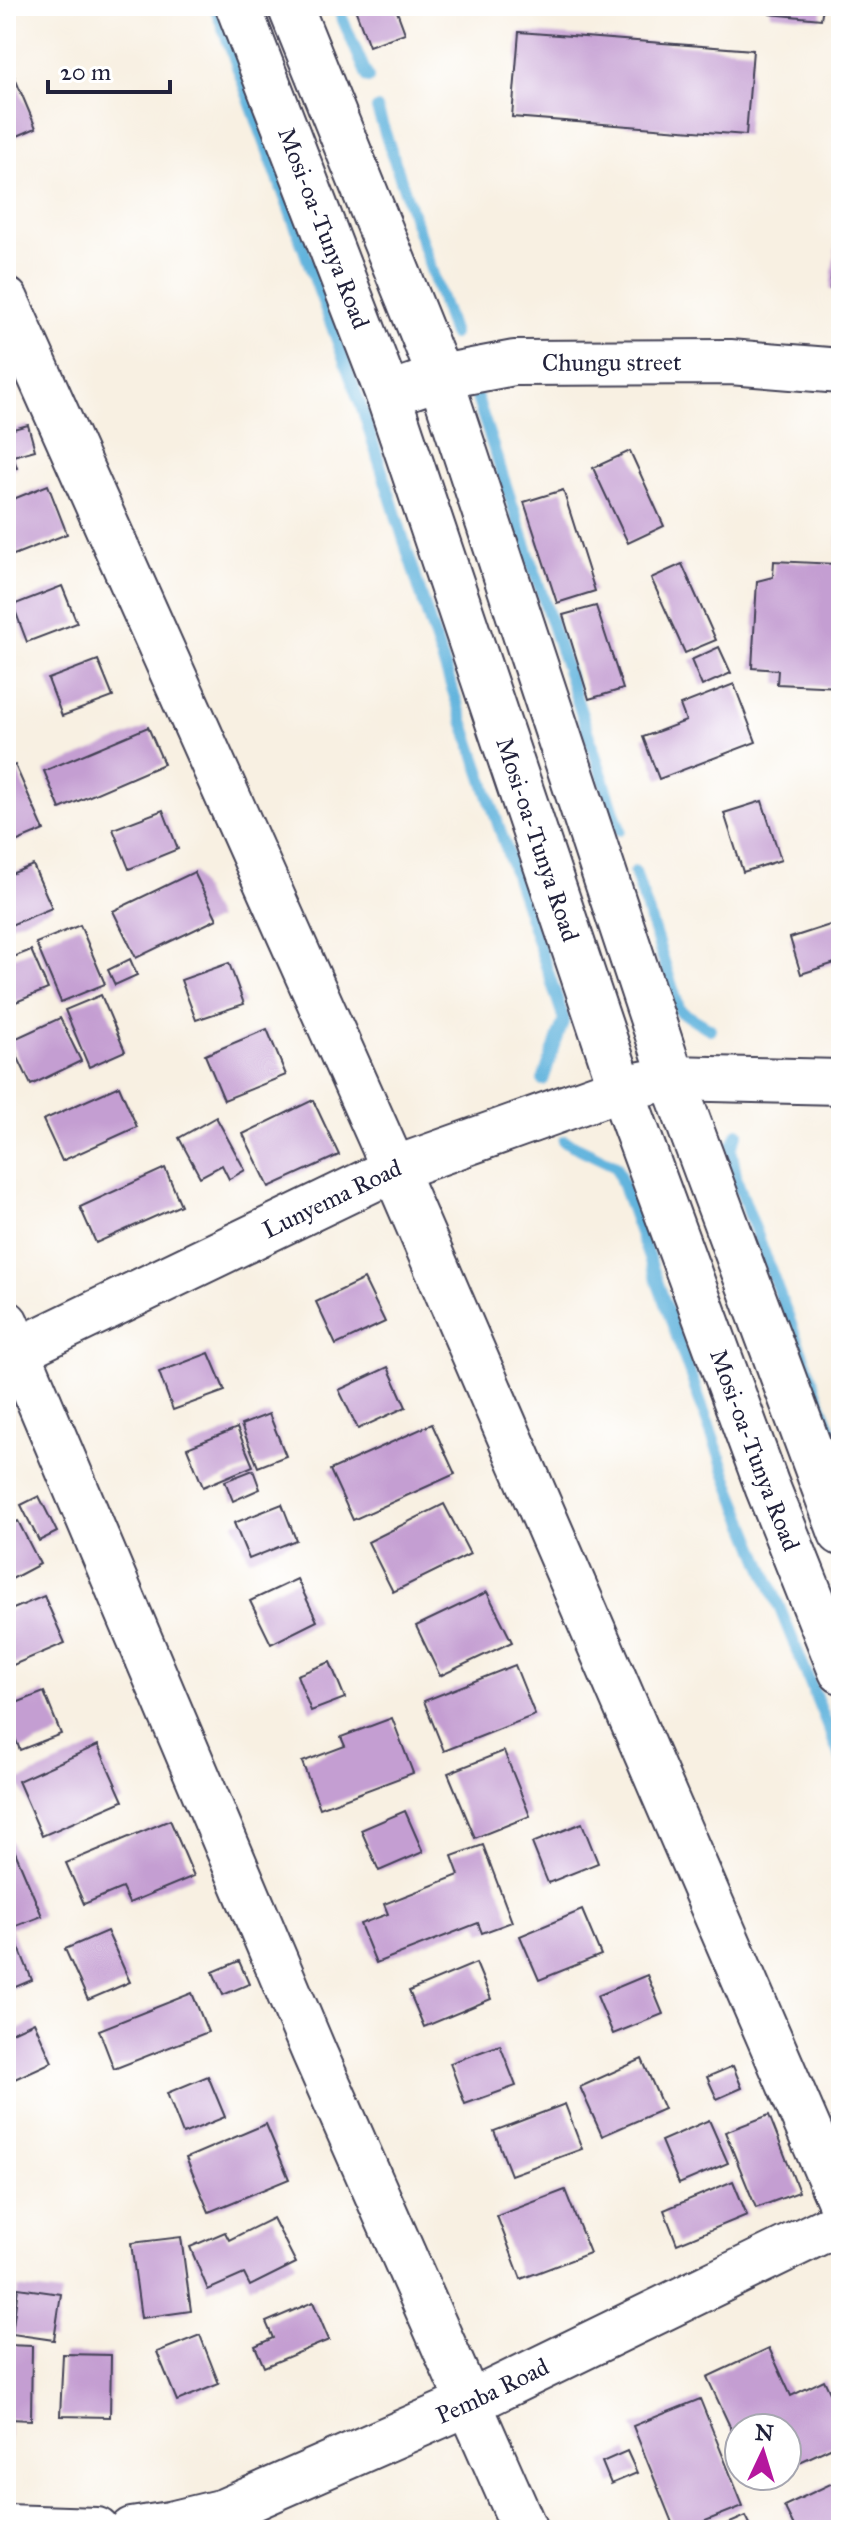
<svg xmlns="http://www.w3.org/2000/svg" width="847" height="2536" font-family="'IM FELL Great Primer',serif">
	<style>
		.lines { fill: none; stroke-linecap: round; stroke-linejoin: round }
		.stream { stroke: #62b4dd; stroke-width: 12 }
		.building { fill: #c49ed2 }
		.minor-casing { stroke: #424154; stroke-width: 48 }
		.major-casing { stroke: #424154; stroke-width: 48 }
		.minor { stroke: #fff; stroke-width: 44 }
		.major { stroke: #fff; stroke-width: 44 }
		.labels { text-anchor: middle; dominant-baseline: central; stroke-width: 6; stroke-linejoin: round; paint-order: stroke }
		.street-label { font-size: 24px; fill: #22223b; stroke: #fff }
	</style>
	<rect width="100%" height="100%" fill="#fff"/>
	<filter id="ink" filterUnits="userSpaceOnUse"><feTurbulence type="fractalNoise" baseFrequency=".0125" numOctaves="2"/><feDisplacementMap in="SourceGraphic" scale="16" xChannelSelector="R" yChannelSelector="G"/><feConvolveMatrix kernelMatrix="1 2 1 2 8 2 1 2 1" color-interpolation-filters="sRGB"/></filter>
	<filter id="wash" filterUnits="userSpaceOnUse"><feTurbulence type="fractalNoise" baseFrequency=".006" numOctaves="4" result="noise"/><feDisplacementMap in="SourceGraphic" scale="32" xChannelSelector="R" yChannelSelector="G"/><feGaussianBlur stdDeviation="1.8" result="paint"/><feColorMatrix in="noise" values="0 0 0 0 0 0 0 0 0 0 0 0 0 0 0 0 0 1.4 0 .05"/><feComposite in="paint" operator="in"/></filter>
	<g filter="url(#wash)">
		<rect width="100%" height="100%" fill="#f8f0e2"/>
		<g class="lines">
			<g class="stream">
				<polyline points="215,6 365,417 431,626 564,1019 543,1080"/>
				<polyline points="337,6 368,78"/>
				<polyline points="377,109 453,334"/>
				<polyline points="477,398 620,830"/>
				<polyline points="635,872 680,1011 710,1029"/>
				<polyline points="738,1133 731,1148 737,1181 835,1441"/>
				<polyline points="564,1141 616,1166 731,1488 841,1759"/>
			</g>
		</g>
		<g id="blocks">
			<g class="building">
				<polygon points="354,6 395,6 405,33 369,46"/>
				<polygon points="771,6 823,6 821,19 770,14"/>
				<polygon points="519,32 753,50 746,135 512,117"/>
				<polygon points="6,57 36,128 6,141"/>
				<polygon points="839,216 841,217 841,290 830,289"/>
				<polygon points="28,425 35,450 13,456 17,468 6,470 6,431"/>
				<polygon points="630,451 664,526 628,543 593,468"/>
				<polygon points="48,485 67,534 6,558 6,502"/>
				<polygon points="563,490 595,591 557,603 524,502"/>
				<polygon points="839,520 841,520 841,687 777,684 778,670 752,668 757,581 773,577 774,561 836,564"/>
				<polygon points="682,564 716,640 685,653 651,578"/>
				<polygon points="62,586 77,623 27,642 13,605"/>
				<polygon points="596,606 623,689 589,699 563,615"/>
				<polygon points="719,647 731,673 702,686 691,660"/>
				<polygon points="98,660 113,697 62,716 48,679"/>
				<polygon points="734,684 756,742 659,779 643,737 686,721 680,705"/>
				<polygon points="148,727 164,764 60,809 44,771"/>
				<polygon points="15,765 44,830 6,846 6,769"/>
				<polygon points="762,801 781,860 743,872 724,813"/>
				<polygon points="163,810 178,849 129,869 113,829"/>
				<polygon points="33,865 52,908 6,927 6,876"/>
				<polygon points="194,872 217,919 136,958 113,911"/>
				<polygon points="836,923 841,940 841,961 801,974 790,938"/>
				<polygon points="80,925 105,984 61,1002 36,943"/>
				<polygon points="31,950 48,989 6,1006 6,960"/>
				<polygon points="130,959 137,975 115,985 108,970"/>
				<polygon points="229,963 244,1004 196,1020 181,980"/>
				<polygon points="101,995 125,1051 89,1067 65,1010"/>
				<polygon points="60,1018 81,1061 31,1085 10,1041"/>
				<polygon points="267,1029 286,1075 224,1100 205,1055"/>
				<polygon points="119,1086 137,1127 62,1161 43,1120"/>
				<polygon points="313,1100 339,1155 269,1187 243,1134"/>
				<polygon points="216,1117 245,1170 229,1179 222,1165 200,1177 179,1138"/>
				<polygon points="165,1168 181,1205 96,1243 80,1207"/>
				<polygon points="364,1279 385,1322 336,1345 316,1302"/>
				<polygon points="209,1353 225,1391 173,1410 159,1372"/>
				<polygon points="388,1367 406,1407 358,1429 339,1390"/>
				<polygon points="269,1414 286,1456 258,1467 241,1425"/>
				<polygon points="432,1424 455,1474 353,1520 330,1470"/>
				<polygon points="237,1428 253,1466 203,1487 187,1448"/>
				<polygon points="253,1470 260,1489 233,1501 225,1481"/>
				<polygon points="39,1496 57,1532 39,1541 21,1505"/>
				<polygon points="282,1504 296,1540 249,1559 234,1523"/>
				<polygon points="444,1504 470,1554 393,1592 368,1542"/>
				<polygon points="18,1521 40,1564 6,1582 6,1527"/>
				<polygon points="297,1579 317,1621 271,1644 250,1601"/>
				<polygon points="487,1592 512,1642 440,1676 416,1626"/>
				<polygon points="44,1596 65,1643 6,1668 6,1612"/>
				<polygon points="330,1662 345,1698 311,1711 297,1675"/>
				<polygon points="515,1665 535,1715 444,1751 424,1701"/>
				<polygon points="44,1692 61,1734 20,1750 6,1716 6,1707"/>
				<polygon points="392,1718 413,1773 320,1808 302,1762 345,1746 341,1737"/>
				<polygon points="98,1745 123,1801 42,1836 18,1781"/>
				<polygon points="504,1751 530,1816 475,1838 448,1773"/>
				<polygon points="405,1811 423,1852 379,1871 361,1830"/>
				<polygon points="170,1820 194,1876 129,1903 122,1888 84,1904 66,1863"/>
				<polygon points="582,1823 598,1863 548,1883 532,1843"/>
				<polygon points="10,1840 42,1916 11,1928 32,1980 6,1991 6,1841"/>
				<polygon points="483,1845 512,1922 482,1933 478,1923 376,1963 360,1924 388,1914 384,1904 459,1875 452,1856"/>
				<polygon points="582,1910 601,1955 539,1980 520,1936"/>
				<polygon points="107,1931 130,1982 88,2000 65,1949"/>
				<polygon points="239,1961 249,1984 223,1995 213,1972"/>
				<polygon points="476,1963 491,1999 424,2027 409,1991"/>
				<polygon points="647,1975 663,2014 613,2034 597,1996"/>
				<polygon points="192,1993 208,2032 114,2069 99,2030"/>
				<polygon points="34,2022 52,2062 6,2083 6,2035"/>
				<polygon points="500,2045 516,2086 465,2104 450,2063"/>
				<polygon points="642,2059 664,2109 602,2136 580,2087"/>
				<polygon points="733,2066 742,2088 717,2099 707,2077"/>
				<polygon points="208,2076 225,2117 183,2134 167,2093"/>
				<polygon points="565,2104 582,2149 511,2175 494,2131"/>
				<polygon points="769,2115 799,2192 756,2208 725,2132"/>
				<polygon points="709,2120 728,2163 679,2184 661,2141"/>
				<polygon points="266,2124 289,2179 209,2212 186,2158"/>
				<polygon points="733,2181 747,2215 677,2244 664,2210"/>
				<polygon points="565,2190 590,2253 521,2279 497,2216"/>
				<polygon points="273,2218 296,2263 250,2286 244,2274 208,2290 190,2247 225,2232 229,2240"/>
				<polygon points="181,2237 191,2311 141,2318 131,2243"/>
				<polygon points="18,2288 61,2294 54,2340 12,2334"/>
				<polygon points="313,2302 329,2340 264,2367 255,2346 273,2338 266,2322"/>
				<polygon points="200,2335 219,2384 177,2401 157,2352"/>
				<polygon points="6,2345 32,2346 31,2420 9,2419 9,2441 6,2441"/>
				<polygon points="769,2348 791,2396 824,2380 841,2416 841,2443 787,2468 787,2428 739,2428 739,2446 707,2377"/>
				<polygon points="63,2354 111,2355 110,2417 60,2416"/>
				<polygon points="700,2399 743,2506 683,2530 675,2530 633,2426"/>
				<polygon points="627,2451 637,2473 611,2484 602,2462"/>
				<polygon points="841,2479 841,2530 796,2530 784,2506"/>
				<polygon points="746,2516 753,2530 714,2530"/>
			</g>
		</g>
	</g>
	<g filter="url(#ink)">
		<use href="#blocks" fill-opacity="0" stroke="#424154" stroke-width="2"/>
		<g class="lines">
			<defs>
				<g id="minor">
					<polyline points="6,300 394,1169 841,2204"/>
					<path id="s1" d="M388,395L440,377L514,363L730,362L841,371"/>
					<polyline points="6,1323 314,2052 525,2530"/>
					<path id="s2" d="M6,1356L394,1169L621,1088L672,1078L841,1082"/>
					<polyline points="6,2527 97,2530"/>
					<path id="s3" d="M132,2530L170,2524L224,2511L469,2403L841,2222"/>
				</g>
				<g id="major">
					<path id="s4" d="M238,6L388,395L621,1088L767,1486L841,1671"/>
					<polyline points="290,6 440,377 672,1078 841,1533"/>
				</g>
			</defs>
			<use href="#minor" class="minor-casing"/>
			<use href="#major" class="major-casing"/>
			<use href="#minor" class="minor"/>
			<use href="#major" class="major"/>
		</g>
	</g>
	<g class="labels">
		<g class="street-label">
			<text stroke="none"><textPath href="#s4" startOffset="238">Mosi-oa-Tunya Road</textPath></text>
			<text stroke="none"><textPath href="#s1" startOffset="228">Chungu street</textPath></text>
			<text stroke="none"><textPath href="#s4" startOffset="886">Mosi-oa-Tunya Road</textPath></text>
			<text stroke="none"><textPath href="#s2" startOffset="362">Lunyema Road</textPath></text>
			<text stroke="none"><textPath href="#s4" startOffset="1534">Mosi-oa-Tunya Road</textPath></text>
			<text stroke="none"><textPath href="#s3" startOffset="388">Pemba Road</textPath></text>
		</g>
	</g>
	<rect width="847" height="2536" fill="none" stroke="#fff" stroke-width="32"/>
	<g transform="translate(763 2452) rotate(4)"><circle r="38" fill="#ffffff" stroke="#a7a7b1" stroke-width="2"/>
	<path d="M0-6L14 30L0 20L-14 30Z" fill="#b5179e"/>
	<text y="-12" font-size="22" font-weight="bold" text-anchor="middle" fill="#22223b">N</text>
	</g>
	<path d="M48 80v12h122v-12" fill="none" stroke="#22223b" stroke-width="4"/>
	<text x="60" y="80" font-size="24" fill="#22223b" stroke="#ffffff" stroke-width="6" paint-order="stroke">20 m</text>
</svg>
